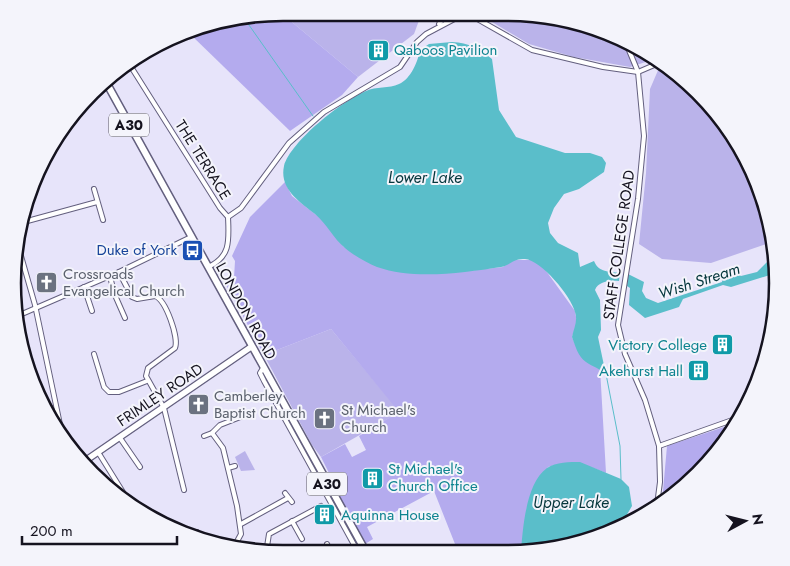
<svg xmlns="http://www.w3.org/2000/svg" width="790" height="566" font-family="Jost,sans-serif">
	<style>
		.green { fill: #bab3ea }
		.forest { fill: #b4abee }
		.water { fill: #5abeca }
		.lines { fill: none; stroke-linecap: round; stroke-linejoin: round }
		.stream { stroke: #5abeca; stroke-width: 1 }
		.minor-casing { stroke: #635f7e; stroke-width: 6 }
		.secondary-casing { stroke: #635f7e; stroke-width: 8 }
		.primary-casing { stroke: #635f7e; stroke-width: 9 }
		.minor { stroke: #fff; stroke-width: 4 }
		.secondary { stroke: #fff; stroke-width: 5.5 }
		.primary { stroke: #fff; stroke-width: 6 }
		.labels { text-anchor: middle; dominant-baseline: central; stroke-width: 4; stroke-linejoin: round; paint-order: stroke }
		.shield { fill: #f4f4fb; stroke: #585661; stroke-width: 1 }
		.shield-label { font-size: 14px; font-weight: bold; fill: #15131f }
		.culture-label { font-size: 15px; fill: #0d838f; stroke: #f4f4fb; text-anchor: start }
		.street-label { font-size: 15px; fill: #15131f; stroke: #f4f4fb }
		.transit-label { font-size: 15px; fill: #164399; stroke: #f4f4fb; text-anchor: end }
		.worship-label { font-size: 15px; fill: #5b616d; stroke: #f4f4fb; text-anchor: start }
		.water-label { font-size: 16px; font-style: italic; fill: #06373d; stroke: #f4f4fb }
		.rim { fill: none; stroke: #15131f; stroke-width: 2.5 }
	</style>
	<rect width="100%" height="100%" fill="#e7e4fa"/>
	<g class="green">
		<polygon points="281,13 283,13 421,15 414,34 358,77"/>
		<polygon points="482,16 560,18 642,49 655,59 630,67 574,57 529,44"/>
		<polygon points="663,66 711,105 763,196 769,243 711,263 662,259 639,244 646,173 650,89 659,68"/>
		<polygon points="331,329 400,412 321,457 312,445 264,355"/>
		<polygon points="245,451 255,470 241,471 235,457"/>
	</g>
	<g class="forest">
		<polygon points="281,13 358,77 342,95 290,131 189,33 213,22"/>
		<path d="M285,182L292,196L324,221L344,247L457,272L503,267L512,260H533L544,268L575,311L577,323L572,337C580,355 581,360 600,368L606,473C585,464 569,460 548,467L527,507L521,551L452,552L457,549L434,491L367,527L373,539L365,544L331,481V477L321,457L345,444L352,457L366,450L359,436L399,412L331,329L264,355L225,283L234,278L235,261L232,256L250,217Z"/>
		<polygon points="733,424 685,487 662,502 667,446"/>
	</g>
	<g class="water">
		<path d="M452,42C469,43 479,48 492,59L499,110L516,137L565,153H590L602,157L606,163L604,172L579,189L564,194L554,208L548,223L550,233L558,243L578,253L580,267L594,261C599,273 609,271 620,273L619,281C611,280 598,281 595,290L600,300L601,330L598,337L606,375C600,368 593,367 586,362C578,357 575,345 572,337C574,328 578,321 575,312C571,296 541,260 525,259C514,258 510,265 501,267C462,273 414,280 377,267C367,263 353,255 345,248C333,238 327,224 315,214C300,202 279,189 284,166C291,141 342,101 366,91C376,86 389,89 399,84C411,79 418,61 420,50L429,44Z"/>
		<polygon points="771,258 773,274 731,287 723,285 683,299 679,307 645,318 629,305 630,288 627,286 628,274 644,282 642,291 646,298 658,303 722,282 723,275 729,271 735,271 741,276 757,272"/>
		<path d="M580,462L621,479L629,487L632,506L619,528L543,551H521C523,527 526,483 547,468C556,462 570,462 580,462Z"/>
	</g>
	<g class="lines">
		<g class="stream">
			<polyline points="244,18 313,116"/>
			<polyline points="606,374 620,446 621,479"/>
		</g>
		<defs>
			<g id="minor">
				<polyline points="472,16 532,50 603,67 638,72"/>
				<polyline points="439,24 445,16"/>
				<polyline points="626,43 638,72 644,136 638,199 618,325 625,354 645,400 659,446 660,482 657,505"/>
				<path d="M128,62L220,208L228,217C229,240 231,257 208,267"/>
				<polyline points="638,72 659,63"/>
				<polyline points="94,189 103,220"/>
				<polyline points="228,217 241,208 289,143 324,112 400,67 417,42 426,34 460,16"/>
				<polyline points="20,223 97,202"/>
				<polyline points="17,242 35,305 62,434"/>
				<path d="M119,272L132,297L137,299L155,296C166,300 179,338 175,348L148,368L146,376L164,408L184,490"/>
				<polyline points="110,276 114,293 125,318"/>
				<polyline points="84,287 92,311"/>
				<polyline points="15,317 119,272 191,237"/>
				<polyline points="94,354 104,387 109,392 119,392 147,381"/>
				<polyline points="263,368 260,373 264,381 358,552"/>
				<polyline points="212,433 223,448 237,506 241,534 235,545"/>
				<polyline points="204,436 212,433 220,425 243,416"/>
				<polyline points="120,438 140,467"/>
				<polyline points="659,446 738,418"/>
				<polyline points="98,452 126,497"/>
				<polyline points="228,468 235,466"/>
				<polyline points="285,493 292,502"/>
				<polyline points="292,521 302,539"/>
				<polyline points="241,524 288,498"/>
				<polyline points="197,532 198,535"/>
				<polyline points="327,544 330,551"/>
				<polyline points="266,553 269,534 321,506"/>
				<polyline points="328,553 336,548"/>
			</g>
			<polyline id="secondary" points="82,463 251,347"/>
			<polyline id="primary" points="106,82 366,552"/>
		</defs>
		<use href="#minor" class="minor-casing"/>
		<use href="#secondary" class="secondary-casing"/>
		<use href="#primary" class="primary-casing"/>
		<use href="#minor" class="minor"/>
		<use href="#secondary" class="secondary"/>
		<use href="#primary" class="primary"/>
	</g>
	<defs>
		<symbol id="building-square" viewBox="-11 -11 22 22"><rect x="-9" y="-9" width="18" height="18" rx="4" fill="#0f9aa8" stroke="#f4f4fb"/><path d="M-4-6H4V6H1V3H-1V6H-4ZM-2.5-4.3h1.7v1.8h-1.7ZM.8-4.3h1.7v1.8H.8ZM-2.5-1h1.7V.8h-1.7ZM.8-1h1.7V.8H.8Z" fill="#fff"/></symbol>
		<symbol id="bus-square" viewBox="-11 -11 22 22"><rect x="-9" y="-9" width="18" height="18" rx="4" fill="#1a4fb4" stroke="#f4f4fb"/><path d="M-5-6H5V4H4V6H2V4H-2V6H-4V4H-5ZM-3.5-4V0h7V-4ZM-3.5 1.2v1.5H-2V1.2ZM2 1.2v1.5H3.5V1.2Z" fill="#fff"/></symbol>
		<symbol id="church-square" viewBox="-11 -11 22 22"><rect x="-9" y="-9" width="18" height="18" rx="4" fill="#6b7280" stroke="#f4f4fb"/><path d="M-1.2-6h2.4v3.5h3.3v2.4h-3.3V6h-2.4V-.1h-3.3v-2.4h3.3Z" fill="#fff"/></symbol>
	</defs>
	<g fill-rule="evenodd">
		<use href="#building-square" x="366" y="38" width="25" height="25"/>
		<use href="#bus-square" x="180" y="238" width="25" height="25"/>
		<use href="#church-square" x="34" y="270" width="25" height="25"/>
		<use href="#building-square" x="710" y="332" width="25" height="25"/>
		<use href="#building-square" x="686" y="358" width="25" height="25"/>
		<use href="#church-square" x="186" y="392" width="25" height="25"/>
		<use href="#church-square" x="312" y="406" width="25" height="25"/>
		<use href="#building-square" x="360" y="466" width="25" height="25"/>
		<use href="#building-square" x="312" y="502" width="25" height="25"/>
	</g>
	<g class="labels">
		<g class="shield">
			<rect x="109" y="113.5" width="40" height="23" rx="4"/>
			<rect x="307" y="472.5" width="40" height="23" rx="4"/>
		</g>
		<g class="shield-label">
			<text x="129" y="125">A30</text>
			<text x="327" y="484">A30</text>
		</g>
		<g class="culture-label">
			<text x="394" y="50">Qaboos Pavilion</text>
			<text x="707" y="345" text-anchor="end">Victory College</text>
			<text x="683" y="371" text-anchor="end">Akehurst Hall</text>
			<text x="388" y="469">St Michael's<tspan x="388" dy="17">Church Office</tspan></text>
			<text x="341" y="515">Aquinna House</text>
		</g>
		<g class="street-label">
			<text transform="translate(203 160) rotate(58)">THE TERRACE</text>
			<text transform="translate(619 245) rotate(-82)">STAFF COLLEGE ROAD</text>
			<text transform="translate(246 311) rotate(61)">LONDON ROAD</text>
			<text transform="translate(160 395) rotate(-34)">FRIMLEY ROAD</text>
		</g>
		<g class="transit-label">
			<text x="177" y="250">Duke of York</text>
		</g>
		<g class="worship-label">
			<text x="63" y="274">Crossroads<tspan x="63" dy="17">Evangelical Church</tspan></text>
			<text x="214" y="396">Camberley<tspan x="214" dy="17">Baptist Church</tspan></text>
			<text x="341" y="410">St Michael's<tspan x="341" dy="17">Church</tspan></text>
		</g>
		<g class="water-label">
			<text x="425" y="177">Lower Lake</text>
			<text transform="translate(699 281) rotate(-18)">Wish Stream</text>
			<text x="571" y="502">Upper Lake</text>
		</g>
	</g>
	<path d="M0 0H790V566H0ZM283 21H507A262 262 0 0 1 769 283V283A262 262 0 0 1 507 545H283A262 262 0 0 1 21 283V283A262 262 0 0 1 283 21Z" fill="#f4f4fb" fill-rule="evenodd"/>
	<path class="rim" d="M283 21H507A262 262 0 0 1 769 283V283A262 262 0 0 1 507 545H283A262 262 0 0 1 21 283V283A262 262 0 0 1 283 21Z"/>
	<g transform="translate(745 521) rotate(83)" stroke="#f4f4fb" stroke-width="4" paint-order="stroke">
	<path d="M0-4L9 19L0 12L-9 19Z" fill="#15131f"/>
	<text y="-8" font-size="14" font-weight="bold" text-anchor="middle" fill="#15131f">N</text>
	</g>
	<path d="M22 536v8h155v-8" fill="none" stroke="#15131f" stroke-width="2.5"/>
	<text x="30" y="536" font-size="15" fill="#15131f" stroke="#f4f4fb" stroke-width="4" paint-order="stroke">200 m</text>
</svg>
